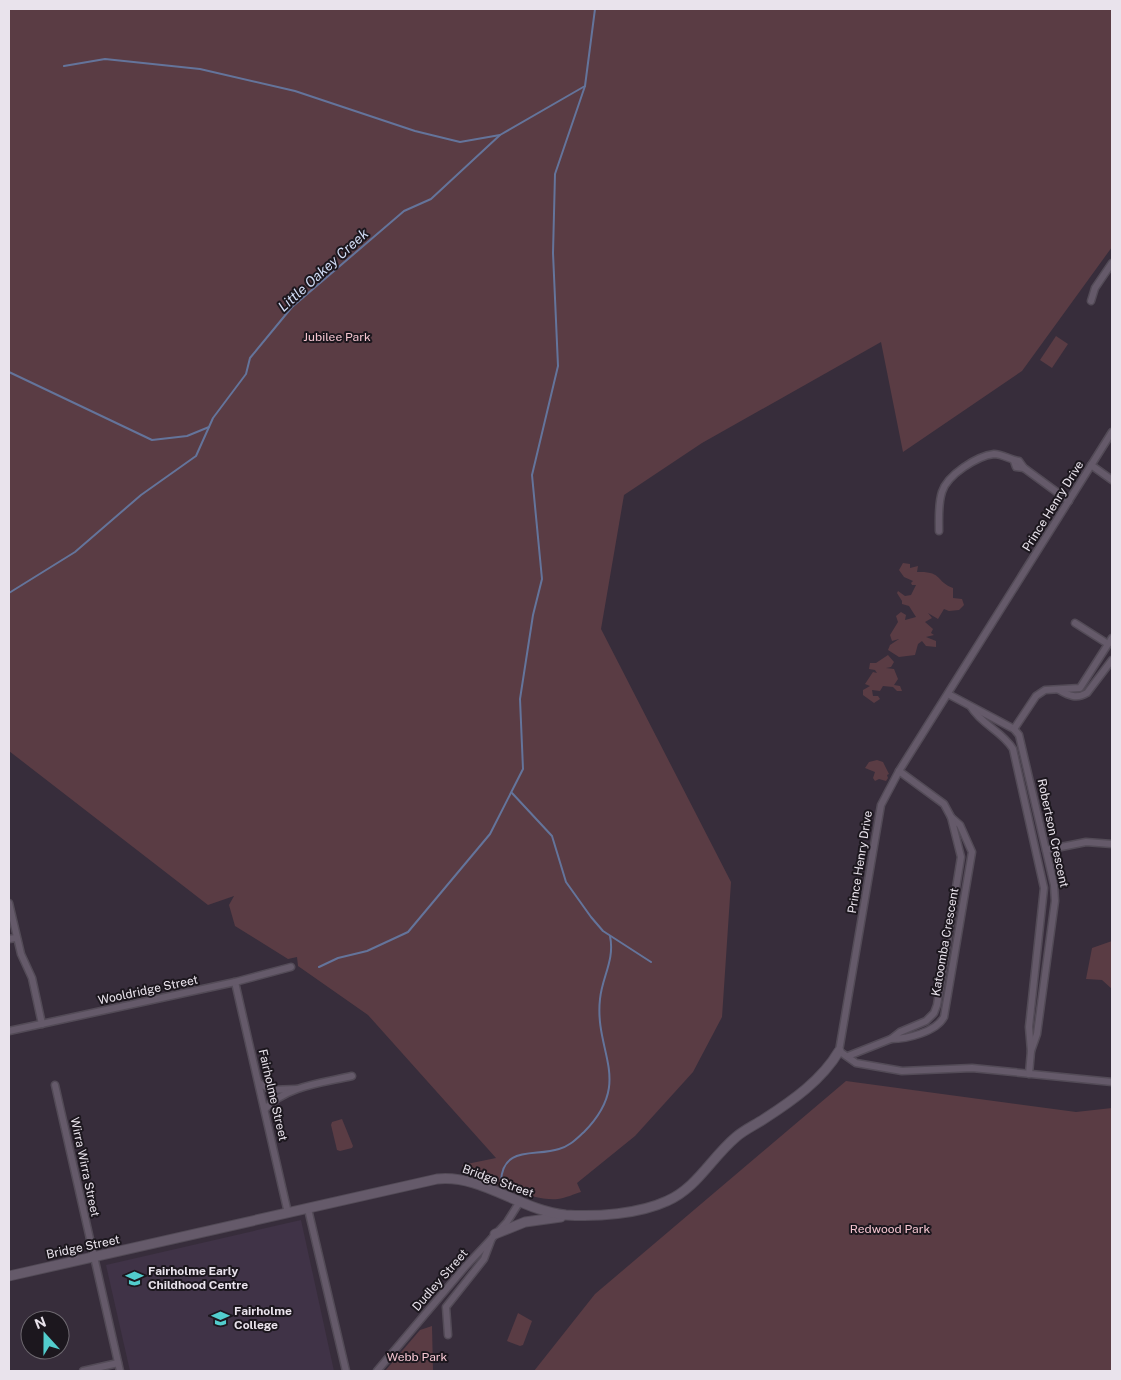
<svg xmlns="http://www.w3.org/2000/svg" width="1121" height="1380" font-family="'Public Sans',sans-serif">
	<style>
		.built { fill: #403347 }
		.green { fill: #5a3c44 }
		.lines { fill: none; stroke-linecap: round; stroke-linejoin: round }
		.stream { stroke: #64749b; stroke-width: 2 }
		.street-casing { stroke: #534b57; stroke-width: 9 }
		.secondary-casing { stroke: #534b57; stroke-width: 11 }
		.street { stroke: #655a6a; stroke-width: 6 }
		.secondary { stroke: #655a6a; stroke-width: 9 }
		.labels { text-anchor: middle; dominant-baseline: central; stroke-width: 4; stroke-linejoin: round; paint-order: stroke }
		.park-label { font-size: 12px; fill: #f5c6d1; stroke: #1c171e }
		.street-label { font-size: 12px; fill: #e9e3ec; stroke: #1c171e }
		.poi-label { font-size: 12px; font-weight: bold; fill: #e9e3ec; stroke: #1c171e; text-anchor: start }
		.water-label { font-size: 14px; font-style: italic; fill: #d1dcf5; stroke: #1c171e }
	</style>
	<rect width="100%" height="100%" fill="#372d3b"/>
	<polygon class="built" points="301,1220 334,1371 130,1371 106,1265"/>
	<g class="green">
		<path d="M9,9H1112V247L1022,371L903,452L881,342L702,443L624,495L601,629L731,882L722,1017L693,1072L635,1136L577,1183L581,1192C574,1194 566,1198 558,1199C535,1202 487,1181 464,1172L462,1165L496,1158L368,1015L298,966L297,957L288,959L235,926L229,905L234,896L208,905L9,751Z"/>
		<polygon points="1056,336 1068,344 1052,368 1040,360"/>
		<path d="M903,563L910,564V568L918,566L917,572C943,571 935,581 953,588V598L962,599L964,605L959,610L949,611L944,609L938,619L928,613L932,618L925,622L933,629L931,633L934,635L926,637L936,641V647L926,646L922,641L918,644L915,655L899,657L888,650L890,645L899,639L892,641L890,635L898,622L896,616L901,612L906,615L905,620L916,617L909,606L902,604V601L897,593L898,591L905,596L911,595L916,585H912L911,583L913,581L904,577L899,570Z"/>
		<polygon points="888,655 894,662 891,667 886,668 894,669 898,679 894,685 900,686 902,691 897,691 893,687 883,686 880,691 872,690 873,696 878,696 880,699 874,703 863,695 863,690 870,686 865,684 873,672 877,673 875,670 869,669 870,663 876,663"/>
		<polygon points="877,760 883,762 889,774 887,775 888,778 886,781 879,779 875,781 873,778 875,772 865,768 869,762"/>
		<polygon points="1112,941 1112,989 1102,980 1086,979 1092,948"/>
		<polygon points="846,1081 1076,1112 1112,1108 1112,1371 534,1371 595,1294"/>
		<polygon points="342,1119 353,1146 352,1148 340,1151 337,1150 331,1125 332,1122"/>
		<polygon points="518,1313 532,1321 523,1345 520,1346 507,1341"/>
		<polygon points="432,1326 433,1371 385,1371 420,1330"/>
	</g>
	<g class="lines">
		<g class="stream">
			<polyline points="64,66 105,59 200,69 295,91 415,131 460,142 500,135"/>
			<polyline points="9,372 152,440 187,436 209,427"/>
			<polyline points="9,593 75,552 141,495 196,456 213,418 246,374 250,358 292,307 404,211 431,199 500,135 585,86 595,9"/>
			<polyline points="512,793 552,836 566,882 591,917 603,931 651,962"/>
			<polyline points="319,967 338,958 367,951 408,932 490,834 523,769 520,699 533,615 542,579 532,475 558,366 553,253 555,174 585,86"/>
			<path d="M501,1181C503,1145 535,1157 559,1149C570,1146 576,1139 584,1132C634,1081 594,1053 600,999C602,977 615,960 610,936"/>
		</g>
		<defs>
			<g id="street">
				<polyline points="1091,301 1095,288 1112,263"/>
				<polyline points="1112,432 899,771 881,805 839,1051 856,1063 902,1071 972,1068 1112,1082"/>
				<polyline points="1014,461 1016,467 1024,468"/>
				<polyline points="1091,465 1112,480"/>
				<path d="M939,531C939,518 938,504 942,492C947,475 977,456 994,454C1002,454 1011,460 1019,461L1024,468L1069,501"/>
				<polyline points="1075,623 1108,644"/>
				<path d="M1059,690C1069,696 1077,699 1087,693L1112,660"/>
				<polyline points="948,694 1014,729 1019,735 1054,885 1055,901 1037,1034 1031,1051"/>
				<path d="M971,707C982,725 1002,731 1013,749L1044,888L1029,1027L1031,1051L1029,1074"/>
				<polyline points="1014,729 1036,696 1045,690 1080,688 1112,638"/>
				<polyline points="1046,850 1086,842 1112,844"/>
				<polyline points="9,903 21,954 32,978 42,1024"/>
				<polyline points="9,939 16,938"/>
				<polyline points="235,982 288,1213"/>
				<polyline points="9,1031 235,982 291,967"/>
				<path d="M891,1039C907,1039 936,1032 944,1017L972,852L960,825L951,817"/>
				<polyline points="848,1056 891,1039 900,1032 926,1021 934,1013 937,1005 961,857 951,817 944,804 899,771"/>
				<polyline points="259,1083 271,1090 296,1089"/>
				<polyline points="55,1085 120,1371"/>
				<path d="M265,1109C286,1086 322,1083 352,1076"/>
				<polyline points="308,1209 346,1371"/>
				<polyline points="448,1335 446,1307 484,1259 492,1238"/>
				<polyline points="83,1371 118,1363"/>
				<polyline points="377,1371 465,1267 507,1222 519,1203"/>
			</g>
			<g id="secondary">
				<polyline points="495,1234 525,1222 561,1217"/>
				<path d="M9,1276L437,1179C482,1174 521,1211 566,1215C597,1217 639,1214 667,1201C697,1188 711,1158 736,1137C744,1130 755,1125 764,1119C792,1101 822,1080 839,1051"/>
			</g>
		</defs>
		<use href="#street" class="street-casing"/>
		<use href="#secondary" class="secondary-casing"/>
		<use href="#street" class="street"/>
		<use href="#secondary" class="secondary"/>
	</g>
	<defs>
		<symbol id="school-bare" viewBox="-9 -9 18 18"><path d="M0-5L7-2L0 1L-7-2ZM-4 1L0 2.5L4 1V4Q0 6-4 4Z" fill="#52cdcd" stroke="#1c171e" stroke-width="2.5" paint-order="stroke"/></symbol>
	</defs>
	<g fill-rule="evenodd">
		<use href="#school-bare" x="122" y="1266" width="25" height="25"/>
		<use href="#school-bare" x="208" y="1306" width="25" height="25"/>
	</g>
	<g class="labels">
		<g class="park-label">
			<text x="337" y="337">Jubilee Park</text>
			<text x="890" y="1229">Redwood Park</text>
			<text x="417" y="1357">Webb Park</text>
		</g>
		<g class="street-label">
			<text transform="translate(1053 506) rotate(-58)">Prince Henry Drive</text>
			<text transform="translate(1053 833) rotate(78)">Robertson Crescent</text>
			<text transform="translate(860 862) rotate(-81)">Prince Henry Drive</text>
			<text transform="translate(945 942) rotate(-80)">Katoomba Crescent</text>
			<text transform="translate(148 990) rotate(-12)">Wooldridge Street</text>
			<text transform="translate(273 1095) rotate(77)">Fairholme Street</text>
			<text transform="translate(85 1167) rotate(78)">Wirra Wirra Street</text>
			<text transform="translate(498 1181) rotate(20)">Bridge Street</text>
			<text transform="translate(83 1247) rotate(-12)">Bridge Street</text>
			<text transform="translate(440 1280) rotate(-49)">Dudley Street</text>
		</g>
		<g class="poi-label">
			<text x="148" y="1271">Fairholme Early<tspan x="148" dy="14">Childhood Centre</tspan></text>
			<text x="234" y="1311">Fairholme<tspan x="234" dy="14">College</tspan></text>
		</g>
		<g class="water-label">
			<text transform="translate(323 270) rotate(-42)">Little Oakey Creek</text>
		</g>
	</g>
	<rect width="1121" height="1380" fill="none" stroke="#e9e3ec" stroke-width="20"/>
	<g transform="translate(45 1335) rotate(339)"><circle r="24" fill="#1c171e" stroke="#6e6970"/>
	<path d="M0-4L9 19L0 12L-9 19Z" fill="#52cdcd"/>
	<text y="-8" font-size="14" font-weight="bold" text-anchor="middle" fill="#e9e3ec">N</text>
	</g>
</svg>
